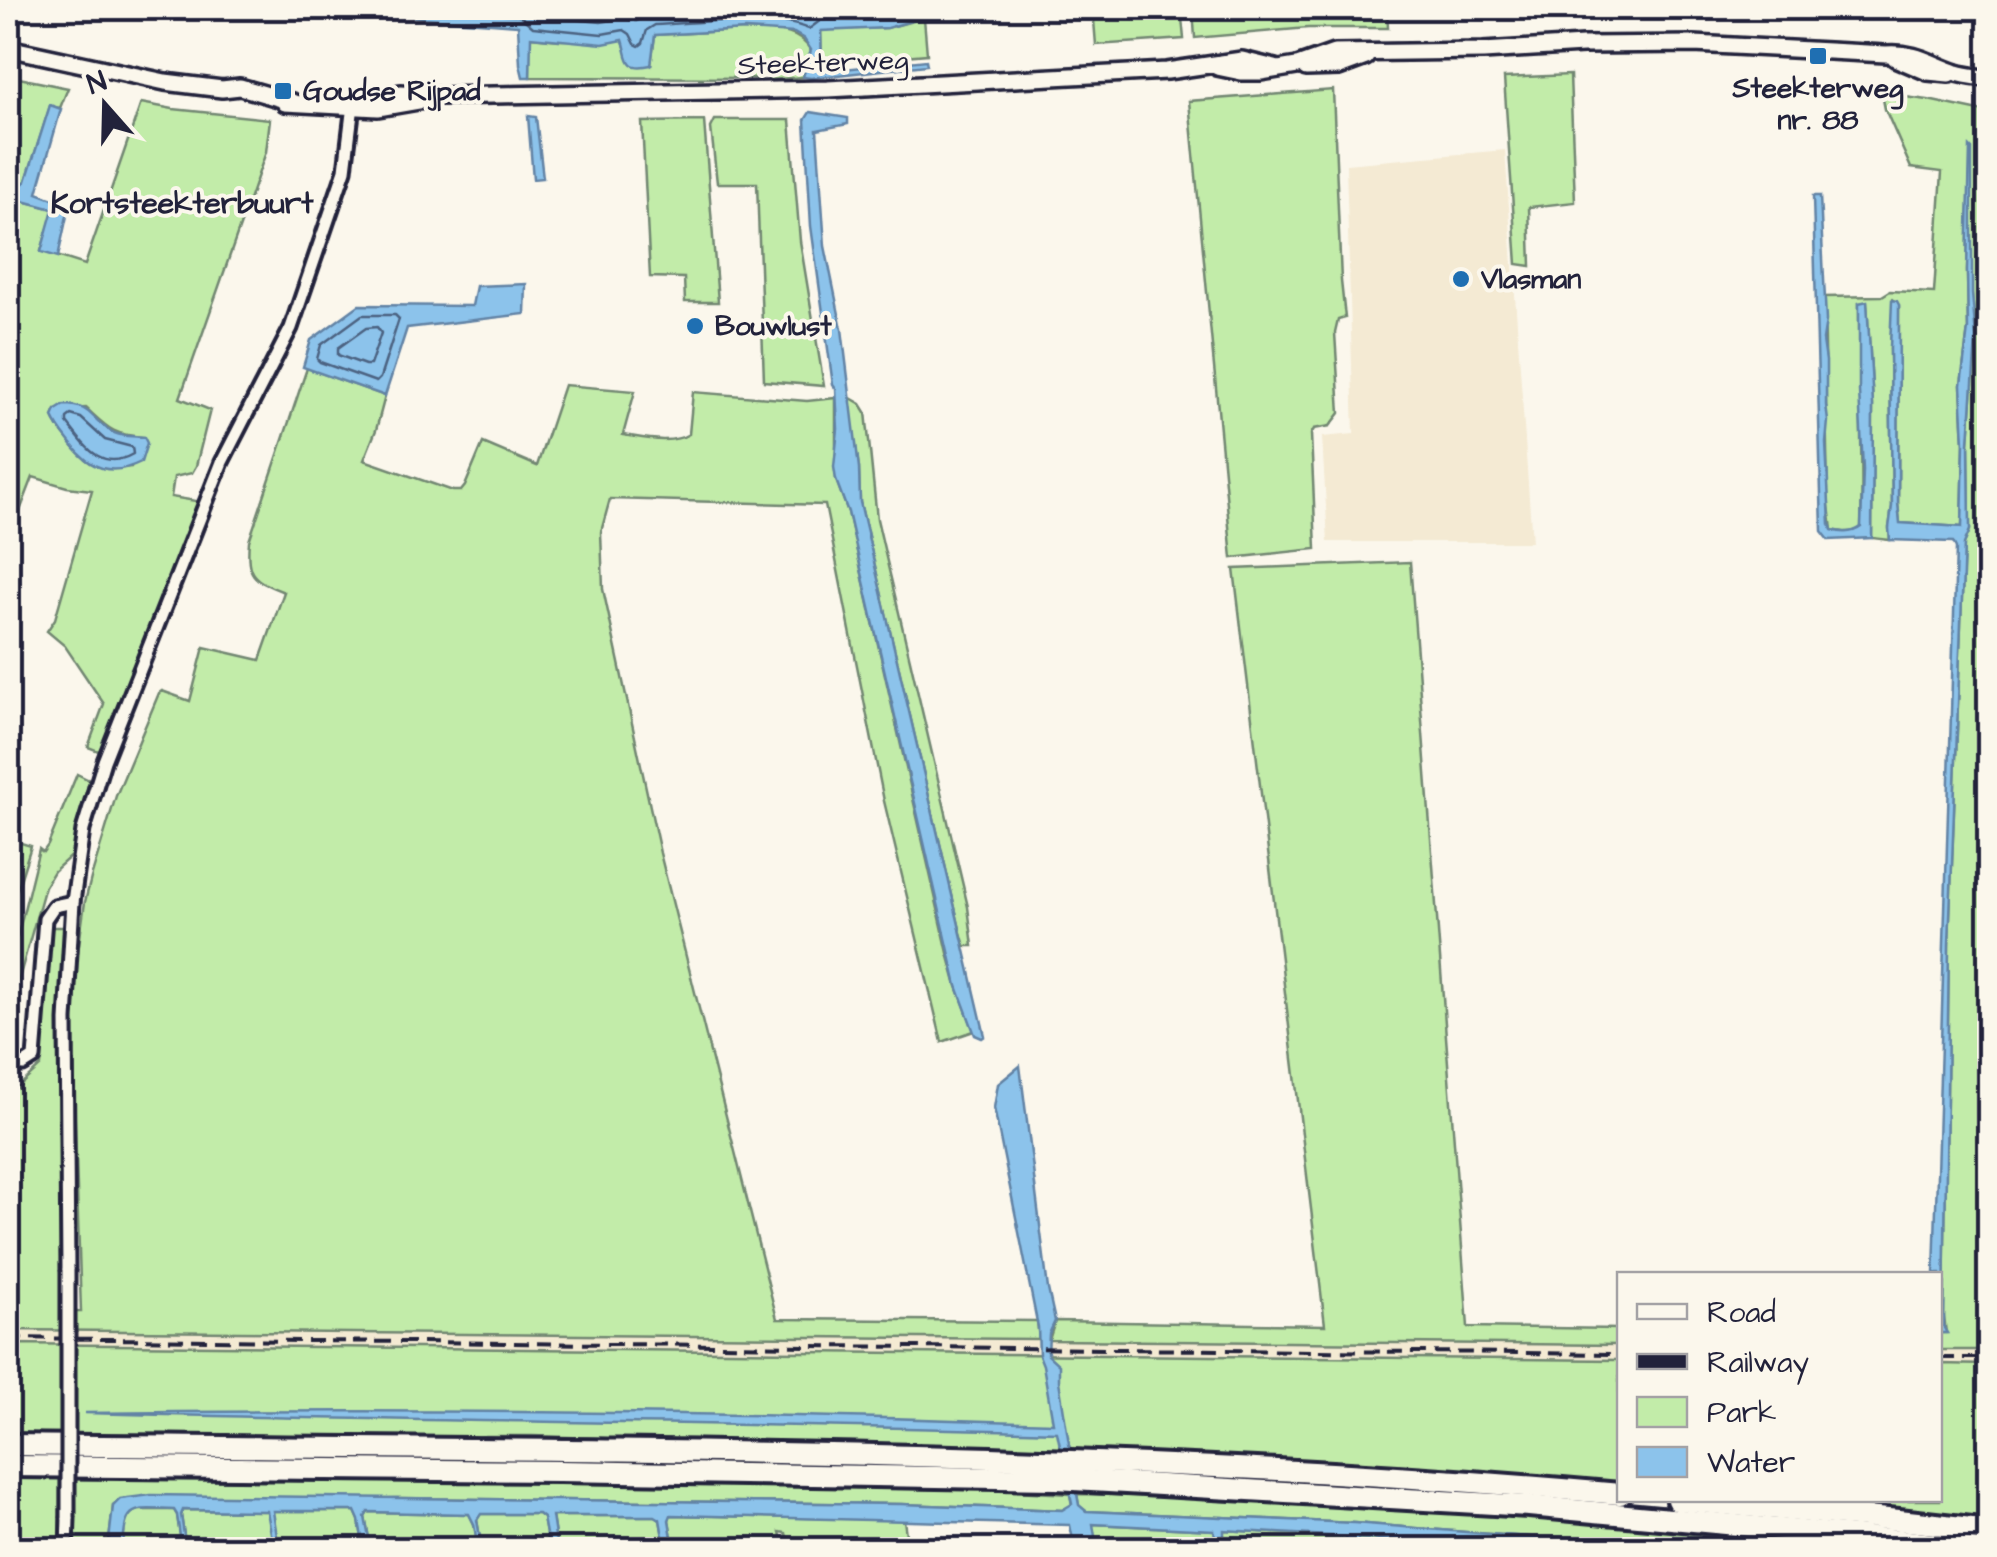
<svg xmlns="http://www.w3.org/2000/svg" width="1997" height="1557" font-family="'Architects Daughter',sans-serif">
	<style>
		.built { fill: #f4ead3 }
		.green { fill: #c2eca9; stroke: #728772; stroke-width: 2.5; fill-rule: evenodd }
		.water { fill: #8cc3eb; stroke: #6283a5; stroke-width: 2.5 }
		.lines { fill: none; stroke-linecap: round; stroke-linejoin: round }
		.shore { stroke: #4c6281; stroke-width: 2.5 }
		.minor-casing { stroke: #22223b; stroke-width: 19 }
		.secondary-casing { stroke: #22223b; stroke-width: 22 }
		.trunk-casing { stroke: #22223b; stroke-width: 28 }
		.minor { stroke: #fbf7ec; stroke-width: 11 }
		.secondary { stroke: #fbf7ec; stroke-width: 15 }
		.trunk { stroke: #fbf7ec; stroke-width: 20 }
		.rail { stroke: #22223b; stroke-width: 4; stroke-dasharray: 15 8; stroke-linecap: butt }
		.minor-bridge-casing { stroke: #22223b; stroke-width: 19; stroke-linecap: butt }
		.minor-bridge { stroke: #fbf7ec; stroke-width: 11 }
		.poi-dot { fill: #1f6fb2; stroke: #fbf7ec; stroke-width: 4 }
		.labels { text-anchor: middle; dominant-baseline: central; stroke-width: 8; stroke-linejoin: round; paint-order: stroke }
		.street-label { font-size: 28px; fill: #22223b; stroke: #fbf7ec }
		.poi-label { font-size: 28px; font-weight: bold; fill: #22223b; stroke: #fbf7ec; text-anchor: start }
		.neighbourhood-label { font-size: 30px; font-weight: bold; fill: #22223b; stroke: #fbf7ec }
	</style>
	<rect width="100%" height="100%" fill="#fbf7ec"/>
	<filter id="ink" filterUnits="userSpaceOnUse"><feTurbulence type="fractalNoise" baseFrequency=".01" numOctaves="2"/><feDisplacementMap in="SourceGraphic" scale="20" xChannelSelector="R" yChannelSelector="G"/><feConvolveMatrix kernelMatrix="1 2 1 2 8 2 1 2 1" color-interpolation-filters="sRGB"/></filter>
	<g filter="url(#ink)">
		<g class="built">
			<polygon points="1505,150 1532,542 1328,542 1322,437 1354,434 1346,164"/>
			<polygon points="8,1330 1039,1339 1039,1355 8,1344"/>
			<polygon points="1049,1340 1620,1345 1619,1360 1048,1355"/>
			<polygon points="1940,1350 1989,1350 1989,1365 1940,1364"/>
		</g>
		<g class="green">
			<polygon points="1093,8 1181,8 1184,39 1096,45"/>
			<polygon points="1193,8 1387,8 1388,28 1308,28 1195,38"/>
			<polygon points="924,18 927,54 844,61 822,68 821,30 887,28"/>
			<path d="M745,30C770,32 797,26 811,51L803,77L769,80L768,69L761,71L760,78L530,77V37L559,40H623L625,47L651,65L655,35Z"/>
			<polygon points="1570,75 1575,202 1529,207 1531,266 1517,264 1504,78"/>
			<polygon points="14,77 68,88 60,108 50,106 26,181 21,185 8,181 8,97"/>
			<polygon points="1333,90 1341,281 1345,318 1338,320 1335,333 1340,413 1330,426 1314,429 1311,434 1316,549 1232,558 1189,101"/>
			<path d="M1882,94L1928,100L1989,113V1350H1940V1333H1946L1944,1317L1949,944L1964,544L1970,530L1969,443L1976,338L1972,294L1971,148L1967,271L1968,329L1961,385L1964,443L1962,527L1900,523L1898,503L1899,305L1893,300L1890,348L1892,507L1889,528L1890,540L1872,538L1873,405L1867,302L1859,303C1859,378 1863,453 1861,528C1851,534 1842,532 1832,530L1828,497L1824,297L1882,296L1890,291L1934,293L1942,172L1911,168L1885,109Z"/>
			<path d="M141,103L173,109L270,119L266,152L180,398L210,410L196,466L192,473L174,477L171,497L202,502L132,670L101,752L88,747L104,704L65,646L47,631L55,619L92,490L67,487L33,477L18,516L8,512V197L54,209L41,251L85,265ZM86,408C108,428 112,435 143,437L131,467C102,471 90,468 72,445C65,436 57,427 53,417L56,410Z"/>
			<polygon points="715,120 790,120 800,241 824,386 764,381 757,183 717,183 711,128"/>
			<polygon points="704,121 718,302 685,302 684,278 650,277 642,122"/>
			<path d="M307,368L385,396L376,430L364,460L453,491H461L465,486L483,443L537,466L564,385L635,391L623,435C644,438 671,445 689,434L693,392L807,401L836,398V480L848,512L948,953L957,986L974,1031L942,1042L884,801L825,505L610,499L601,532L603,589L660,853L777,1319L1037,1321L1039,1339L8,1330V1096L41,1066L51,927H65L62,1312H81L71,1002L85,902L91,878L116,796L159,693L162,691L190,701L204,647L260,660L284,592C253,580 246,576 249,541Z"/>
			<polygon points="849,397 861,404 866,412 877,519 968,907 973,946 965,946 960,929 860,502 859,468"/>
			<polygon points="1410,562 1468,1327 1619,1329 1619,1345 1049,1340 1055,1321 1325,1325 1234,569"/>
			<polygon points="77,774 89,780 74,853 54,871 45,886 8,1018 8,975 39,849 43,852 48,845"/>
			<polygon points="8,839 31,846 9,915 8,896 20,850 8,846"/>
			<polygon points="8,1344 1619,1360 1619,1484 1431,1470 1062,1448 801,1444 532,1436 485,1436 451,1442 8,1435"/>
			<polygon points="1940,1364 1989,1365 1989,1523 1778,1500 1940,1500"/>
			<polygon points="8,1477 60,1477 59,1549 8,1549"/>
			<polygon points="74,1478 938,1487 1070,1494 1072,1505 1062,1510 901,1504 397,1498 113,1506 108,1549 71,1550"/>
			<path d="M1077,1494C1348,1500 1618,1523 1888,1549H1679L1354,1523L1086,1511L1079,1506Z"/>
			<path d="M138,1510H174L177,1515L182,1549L123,1550C124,1535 122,1514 138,1510Z"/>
			<polygon points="182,1510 268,1511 274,1549 186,1549 181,1515"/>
			<polygon points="272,1511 355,1511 359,1520 364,1549 279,1549"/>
			<polygon points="368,1512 469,1514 474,1524 478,1549 371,1549 365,1517"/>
			<polygon points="480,1514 538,1514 543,1518 549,1549 482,1549 477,1520"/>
			<polygon points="670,1515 904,1520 908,1549 790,1549 786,1533 780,1532 784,1549 674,1549 669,1520"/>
			<polygon points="552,1516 656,1516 660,1519 665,1549 557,1549"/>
			<polygon points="1092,1524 1215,1530 1217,1549 1097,1549"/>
			<polygon points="1223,1530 1346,1537 1350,1549 1224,1549"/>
			<polygon points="1357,1538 1427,1543 1429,1549 1357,1549"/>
		</g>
		<g class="water">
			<path d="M334,8H956L887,28L821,31L822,68L826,71L926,60L927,65L811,78L803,77L811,50L804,39L794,33L745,30L655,35L651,65C624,71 629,58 623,40L603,44L531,37L530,77H523L520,64L518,25L424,18Z"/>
			<polygon points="50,105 61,109 37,193 61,202 68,211 58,257 41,252 53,209 8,197 8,181 21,185 26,181"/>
			<polygon points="810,112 848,118 848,124 817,130 825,246 842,329 859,468 860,502 985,1036 982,1038 975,1035 957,986 848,512 836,480 834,467 838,429 836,389 833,385 811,226 805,120"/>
			<polygon points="528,116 536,117 543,178 533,179"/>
			<polygon points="1970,147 1972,149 1972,294 1976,338 1969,443 1970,530 1964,544 1949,944 1944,1317 1944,1328 1947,1333 1940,1333 1940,1274 1934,1274 1956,548 1953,542 1890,540 1889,528 1892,506 1890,348 1892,300 1897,301 1899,305 1898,503 1900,523 1962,527 1964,443 1961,385 1968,329 1967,271"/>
			<path d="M1813,196H1820L1826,321L1823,340L1826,361V405L1828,421L1826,443L1830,524L1832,530C1842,533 1852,534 1861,527L1863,470L1859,391V303L1867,301L1873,405L1872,538L1829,540L1822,531Z"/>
			<polygon points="526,284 525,314 407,328 385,396 303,367 311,340 359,305 472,306 476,286"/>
			<path d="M64,405C91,405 90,418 109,430C118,437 133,436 144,437L147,443L141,462C111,477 90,469 71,444C64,435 57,427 53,417L56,410Z"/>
			<path d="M1020,1066L1048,1289L1055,1321L1049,1334L1048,1355L1059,1365V1381L1077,1494L1079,1505L1086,1511L1354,1523L1679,1549L1511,1550L1439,1544L1436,1545V1549L1429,1550L1427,1543L1358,1538L1357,1549L1350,1550L1346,1537L1224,1530V1549L1217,1550L1214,1530L1093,1524L1097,1549L1075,1550L1070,1525L671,1515L669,1520L674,1549H665L660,1519L655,1516H552L557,1549L549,1550L543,1518L538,1514H481L477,1520L482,1549L478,1550L474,1524L469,1514L368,1512L365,1517L371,1549L364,1550L359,1520L355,1511H273L279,1549L274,1550L267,1511L183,1510L181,1515L186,1549L182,1550L177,1515L174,1510C133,1509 125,1503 123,1549H108L113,1506L120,1499L151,1495L901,1504L1062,1510L1072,1504L1057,1432C733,1422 409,1422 85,1413C408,1409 730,1412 1053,1423L1043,1365L1039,1355L1038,1327L994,1108L998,1084Z"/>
		</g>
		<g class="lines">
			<g class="shore">
				<path d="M420,8L519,15L533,27L602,34L624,30L630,34L635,44L639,46L643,43L647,30L655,25C700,23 768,12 809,29L821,20L885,18L923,8"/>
				<polyline points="532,8 541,16 601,22 624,18 636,21 655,13 745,8 795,11 806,13 817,9 830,8"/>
				<polygon points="362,315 395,315 399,319 380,378 376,382 320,362 317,359 321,345"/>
				<polygon points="377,327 381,333 370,365 365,365 338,355 338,348 366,328"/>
				<path d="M71,415L81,418L105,440L132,447L133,454C101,472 85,446 67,423V418Z"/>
				<polyline points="1461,1550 1462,1544 1467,1542 1558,1550"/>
			</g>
			<defs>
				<g id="minor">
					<polyline points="8,1062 23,1065 34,1058 45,919 54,906 73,902"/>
					<polyline points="68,1270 66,1020 73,902 83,830 104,761 222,462 291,328 345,170 353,105"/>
					<polyline points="67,1550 68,1518"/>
				</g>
				<g id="secondary">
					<polyline points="8,48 165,82 222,89 240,87 292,102"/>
					<polyline points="1895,58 1928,72 1949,74"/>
					<path d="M1217,67L1241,72H1261L1297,66L1334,53L1483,51L1583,45L1694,44L1886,54C1917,52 1930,64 1957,73C1967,76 1979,77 1990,79"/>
					<polyline points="1306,68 1339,67 1366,57"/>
					<polyline points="285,103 378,108 430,99"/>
					<polyline points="353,105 401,93 439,96 828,89 1167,71 1242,60 1275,68"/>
				</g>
				<g id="trunk">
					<path d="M8,1445C545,1451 1084,1446 1620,1494"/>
					<polyline points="8,1466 559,1471 1056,1479 1529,1506 1900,1540 1977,1550"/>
					<polyline points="1677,1500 1899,1520 1990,1530"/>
				</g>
			</defs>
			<use href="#minor" class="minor-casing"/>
			<use href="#secondary" class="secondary-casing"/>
			<use href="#trunk" class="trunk-casing"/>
			<use href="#minor" class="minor"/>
			<use href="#secondary" class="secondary"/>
			<use href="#trunk" class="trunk"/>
			<g class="rail">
				<polyline points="8,1338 1620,1354"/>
				<polyline points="1940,1358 1990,1358"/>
			</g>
			<defs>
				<polyline id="minor-bridge" points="68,1518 68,1270"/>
			</defs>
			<use href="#minor-bridge" class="minor-bridge-casing"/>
			<use href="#minor-bridge" class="minor-bridge"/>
		</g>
	</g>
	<g class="poi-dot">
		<rect x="1808" y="46" width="20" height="20" rx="5"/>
		<rect x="273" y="81" width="20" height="20" rx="5"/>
		<circle cx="1461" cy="279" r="10"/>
		<circle cx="695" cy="326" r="10"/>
	</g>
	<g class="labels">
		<g class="street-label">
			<text transform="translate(823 63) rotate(-2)">Steekterweg</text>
		</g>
		<g class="poi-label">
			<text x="1818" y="88" text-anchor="middle">Steekterweg<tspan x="1818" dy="32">nr. 88</tspan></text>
			<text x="303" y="91">Goudse Rijpad</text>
			<text x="1481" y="279">Vlasman</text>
			<text x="715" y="326">Bouwlust</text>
		</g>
		<g class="neighbourhood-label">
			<text x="182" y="204">Kortsteekterbuurt</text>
		</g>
	</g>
	<rect width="1997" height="1557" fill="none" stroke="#fbf7ec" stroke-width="40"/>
	<rect x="20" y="20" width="1957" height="1517" fill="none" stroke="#22223b" stroke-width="4" filter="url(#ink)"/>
	<rect x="1617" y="1272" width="325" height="230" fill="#fbf7ec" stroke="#a4a2a5" stroke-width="2.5"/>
	<rect x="1637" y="1304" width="50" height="15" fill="#fbf7ec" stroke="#a4a2a5" stroke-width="2.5"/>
	<text x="1707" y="1322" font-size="30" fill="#22223b">Road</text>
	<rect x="1637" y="1354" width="50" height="15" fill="#22223b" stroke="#a4a2a5" stroke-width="2.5"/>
	<text x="1707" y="1372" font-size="30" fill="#22223b">Railway</text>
	<rect x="1637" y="1397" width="50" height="30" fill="#c2eca9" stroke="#a4a2a5" stroke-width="2.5"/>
	<text x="1707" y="1422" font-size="30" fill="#22223b">Park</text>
	<rect x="1637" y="1447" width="50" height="30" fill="#8cc3eb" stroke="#a4a2a5" stroke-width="2.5"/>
	<text x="1707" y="1472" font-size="30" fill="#22223b">Water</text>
	<g transform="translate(105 105) rotate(340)" stroke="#fbf7ec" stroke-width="8" paint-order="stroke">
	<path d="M0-8L18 38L0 25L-18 38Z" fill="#22223b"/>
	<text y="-15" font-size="28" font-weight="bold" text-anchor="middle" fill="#22223b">N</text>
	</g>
</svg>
